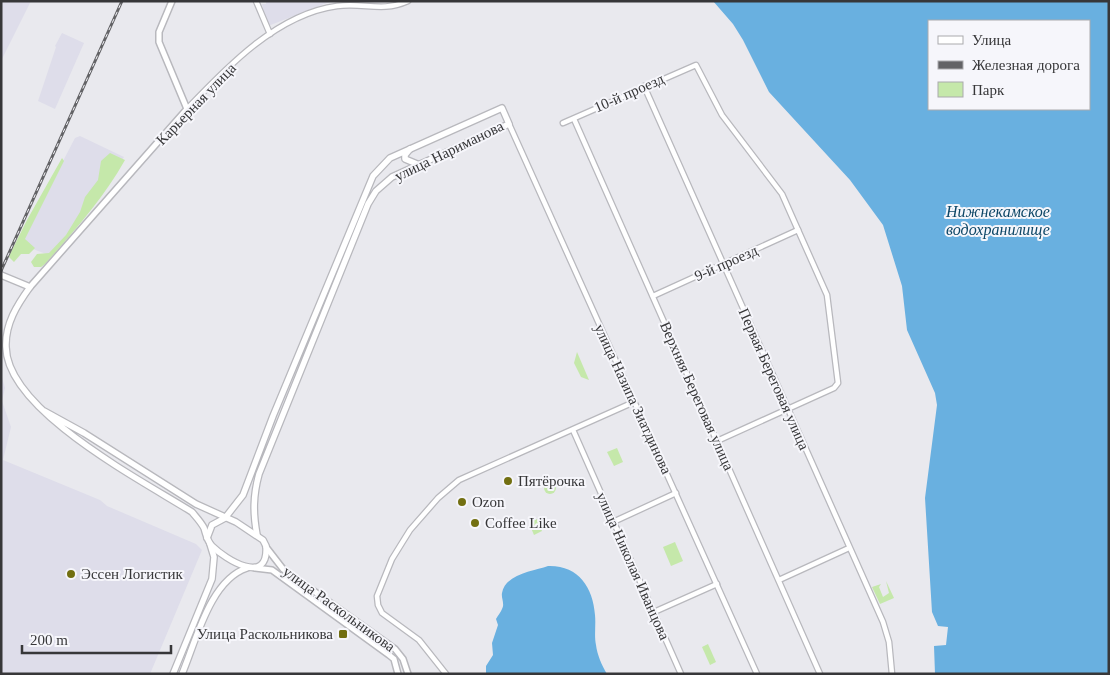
<svg xmlns="http://www.w3.org/2000/svg" width="1110" height="675" font-family="Georgia,serif">
	<style>
		.built { fill: #deddea }
		.green { fill: #c5e8aa }
		.water { fill: #69b0e0; fill-rule: evenodd }
		.lines { fill: none; stroke-linecap: round; stroke-linejoin: round }
		.minor-casing { stroke: #b8b8bd; stroke-width: 7 }
		.tertiary-casing { stroke: #b8b8bd; stroke-width: 8 }
		.secondary-casing { stroke: #b8b8bd; stroke-width: 8 }
		.minor { stroke: #fff; stroke-width: 4.5 }
		.tertiary { stroke: #fff; stroke-width: 5 }
		.secondary { stroke: #fff; stroke-width: 5.5 }
		.rail-casing { stroke: #636366; stroke-width: 3 }
		.rail { stroke: #f6f6fb; stroke-width: 1; stroke-dasharray: 4; stroke-linecap: butt }
		.poi-dot { fill: #726f11; stroke: #f6f6fb; stroke-width: 2 }
		.labels { text-anchor: middle; dominant-baseline: central; stroke-width: 4; stroke-linejoin: round; paint-order: stroke }
		.street-label { font-size: 15px; fill: #373739; stroke: #f6f6fb }
		.poi-label { font-size: 15px; fill: #373739; stroke: #f6f6fb; text-anchor: start }
		.water-label { font-size: 16px; font-style: italic; fill: #0d4666; stroke: #f6f6fb }
	</style>
	<rect width="100%" height="100%" fill="#e9e9ee"/>
	<g class="built">
		<polygon points="1,1 31,1 1,61"/>
		<polygon points="266,1 332,1 268,26 262,4 266,4"/>
		<polygon points="62,33 84,43 55,109 38,101 56,47 55,46"/>
		<polygon points="80,136 124,157 94,202 51,254 46,254 20,244 75,138"/>
		<polygon points="1,374 5,388 2,401 11,427 3,460 100,500 107,506 196,544 202,550 150,674 1,674"/>
	</g>
	<g class="green">
		<path d="M110,153L125,160C103,199 75,230 45,264L41,267H34L31,262L37,254L49,253L66,235L80,212L85,197L98,180L101,161Z"/>
		<polygon points="62,158 64,161 25,239 35,248 29,254 21,254 14,262 9,257 10,254 27,220"/>
		<polygon points="577,352 589,380 581,377 574,363"/>
		<polygon points="617,448 623,462 614,466 607,452"/>
		<circle cx="550" cy="488" r="6"/>
		<polygon points="537,519 542,531 534,535 529,523"/>
		<polygon points="675,542 683,561 671,566 663,547"/>
		<polygon points="886,581 894,598 880,604 872,587 881,584 879,587 883,597 889,593"/>
		<polygon points="708,644 716,662 710,665 702,647"/>
	</g>
	<g class="water">
		<path d="M713,1H1109V674H935L934,646L946,645L948,627L938,626L932,612L925,498L937,405L935,393L907,330L902,286L883,225L850,180L769,92L743,40L733,24ZM929,21H1089V109H929Z"/>
		<path d="M548,566C578,565 593,587 595,615C596,625 594,636 596,645C597,654 602,666 607,674L486,673V666L493,655L492,643L498,625L496,619C498,615 501,612 502,609C505,604 501,598 502,593C505,574 534,571 548,566Z"/>
	</g>
	<g class="lines">
		<defs>
			<g id="minor">
				<polyline points="256,1 270,34"/>
				<polyline points="644,86 883,622 889,642 892,674"/>
				<path d="M187,109C226,68 277,14 337,6C364,2 381,13 408,1"/>
				<polyline points="574,119 820,674"/>
				<polyline points="563,123 696,65 722,115 782,194 798,230 827,295 838,383 834,388 717,441"/>
				<polyline points="509,124 757,674"/>
				<polyline points="653,296 798,230"/>
				<polyline points="573,430 681,674"/>
				<polyline points="613,522 676,493"/>
				<polyline points="779,580 849,548"/>
				<polyline points="654,612 717,584"/>
				<polyline points="446,674 419,640 382,613 378,605 377,596 392,559 410,530 438,498 459,480 634,402"/>
			</g>
			<g id="tertiary">
				<polyline points="30,287 187,109 159,42 159,32 172,1"/>
				<polyline points="266,547 283,569 395,649 403,659 408,674"/>
				<polyline points="255,568 272,570 389,655 394,659 398,674"/>
			</g>
			<g id="secondary">
				<polyline points="410,149 405,155 405,159 417,164"/>
				<path d="M1,275L30,287C17,305 5,324 6,347C7,411 143,481 192,512C196,517 201,522 204,528C206,534 207,541 212,546C225,559 269,587 266,546L263,540L236,522L196,504L84,433L44,411"/>
				<path d="M207,538L212,525L225,518L243,495L273,416L373,176L390,158L502,108L509,124L392,177L376,191L368,204L259,474C253,496 253,513 257,535"/>
				<polyline points="173,674 212,579 214,557 210,544"/>
				<path d="M182,674C196,641 210,580 247,568"/>
			</g>
		</defs>
		<use href="#minor" class="minor-casing"/>
		<use href="#tertiary" class="tertiary-casing"/>
		<use href="#secondary" class="secondary-casing"/>
		<use href="#minor" class="minor"/>
		<use href="#tertiary" class="tertiary"/>
		<use href="#secondary" class="secondary"/>
		<defs>
			<polyline id="rail" points="1,271 122,1"/>
		</defs>
		<use href="#rail" class="rail-casing"/>
		<use href="#rail" class="rail"/>
	</g>
	<g class="poi-dot">
		<circle cx="508" cy="481" r="5"/>
		<circle cx="462" cy="502" r="5"/>
		<circle cx="475" cy="523" r="5"/>
		<circle cx="71" cy="574" r="5"/>
		<rect x="338" y="629" width="10" height="10" rx="2.5"/>
	</g>
	<g class="labels">
		<g class="street-label">
			<text transform="translate(629 93) rotate(-24)">10-й проезд</text>
			<text transform="translate(196 104) rotate(-46)">Карьерная улица</text>
			<text transform="translate(449 151) rotate(-26)">улица Нариманова</text>
			<text transform="translate(726 263) rotate(-24)">9-й проезд</text>
			<text transform="translate(774 379) rotate(66)">Первая Береговая улица</text>
			<text transform="translate(697 396) rotate(66)">Верхняя Береговая улица</text>
			<text transform="translate(633 399) rotate(65)">улица Назипа Зиатдинова</text>
			<text transform="translate(633 566) rotate(66)">улица Николая Иванцова</text>
			<text transform="translate(339 609) rotate(36)">улица Раскольникова</text>
		</g>
		<g class="poi-label">
			<text x="518" y="481">Пятёрочка</text>
			<text x="472" y="502">Ozon</text>
			<text x="485" y="523">Coffee Like</text>
			<text x="81" y="574">Эссен Логистик</text>
			<text x="333" y="634" text-anchor="end">Улица Раскольникова</text>
		</g>
		<g class="water-label">
			<text x="998" y="211">Нижнекамское<tspan x="998" dy="18">водохранилище</tspan></text>
		</g>
	</g>
	<rect width="1110" height="675" fill="none" stroke="#373739" stroke-width="5"/>
	<rect x="928" y="20" width="162" height="90" fill="#f6f6fb" stroke="#aaaaad"/>
	<rect x="938" y="36" width="25" height="8" fill="#ffffff" stroke="#aaaaad"/>
	<text x="972" y="45" font-size="15" fill="#373739">Улица</text>
	<rect x="938" y="61" width="25" height="8" fill="#636366" stroke="#aaaaad"/>
	<text x="972" y="70" font-size="15" fill="#373739">Железная дорога</text>
	<rect x="938" y="82" width="25" height="15" fill="#c5e8aa" stroke="#aaaaad"/>
	<text x="972" y="95" font-size="15" fill="#373739">Парк</text>
	<path d="M22 645v8h149v-8" fill="none" stroke="#373739" stroke-width="2.5"/>
	<text x="30" y="645" font-size="15" fill="#373739" stroke="#f6f6fb" stroke-width="4" paint-order="stroke">200 m</text>
</svg>
